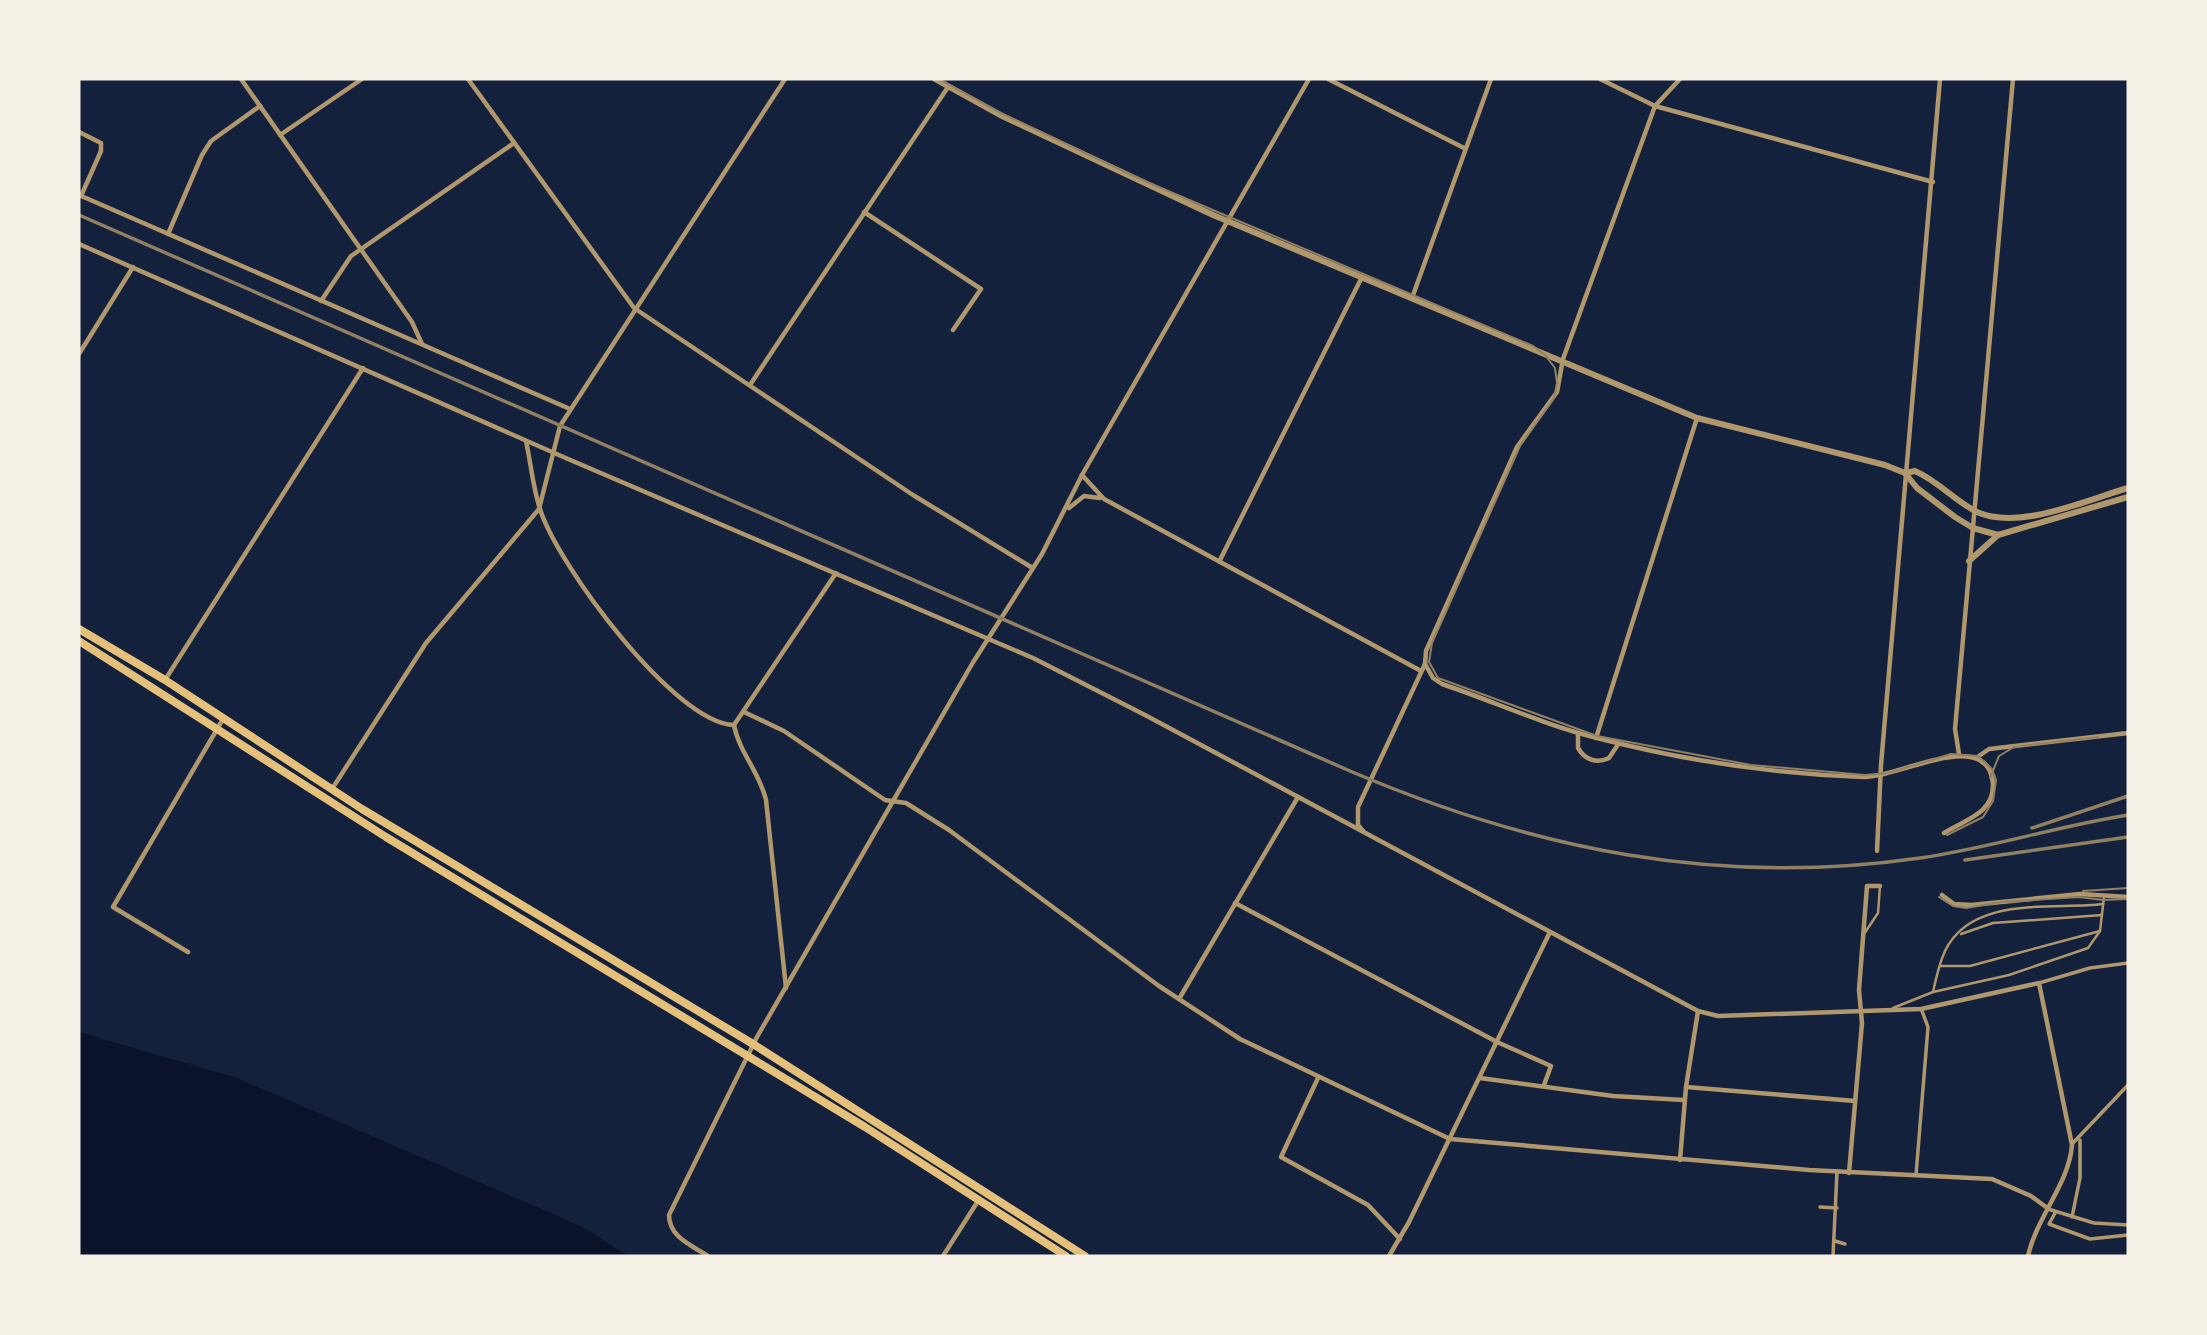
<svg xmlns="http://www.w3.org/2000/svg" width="2207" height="1335" font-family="Raleway,sans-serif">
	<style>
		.water { fill: #0b132b }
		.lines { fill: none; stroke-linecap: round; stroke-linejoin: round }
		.service { stroke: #b1986c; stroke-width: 2.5 }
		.pedestrian { stroke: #b1986c; stroke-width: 3.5 }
		.minor { stroke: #b1986c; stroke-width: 4.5 }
		.tertiary { stroke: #b1986c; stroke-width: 6 }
		.primary { stroke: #e5c07b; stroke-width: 8 }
		.tram { stroke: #918062; stroke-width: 2 }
		.rail { stroke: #918062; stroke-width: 3.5 }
	</style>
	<rect width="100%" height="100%" fill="#14213d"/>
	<polygon class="water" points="79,1032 237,1078 581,1226 628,1256 79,1256"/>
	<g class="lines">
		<g class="service">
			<polyline points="1864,934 1878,913 1880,886"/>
			<polyline points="1961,934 1993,923 2102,915"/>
			<polyline points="1940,966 1970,966 2100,931"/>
			<path d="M1933,992C1936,978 1939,964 1945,951C1972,895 2053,910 2103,904"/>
			<polyline points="1893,1008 1933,992 2009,975 2088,948 2100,931 2104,897"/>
		</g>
		<g class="pedestrian">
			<polyline points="2039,983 2090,968 2128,963"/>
			<polyline points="2072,1144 2128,1085"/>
			<polyline points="1916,1175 1928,1027 1922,1011"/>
			<polyline points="1820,1207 1837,1208"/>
			<polyline points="2048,1209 2094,1223 2128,1225"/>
			<polyline points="2055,1213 2049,1224 2090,1239 2128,1235"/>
			<polyline points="2072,1217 2080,1178 2080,1140"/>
			<polyline points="1835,1241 1845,1244"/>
			<polyline points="1833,1256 1837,1172"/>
		</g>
		<g class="minor">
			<polyline points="241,79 412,322 422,344"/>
			<polyline points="468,79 634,308 913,495 1031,567"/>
			<polyline points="1328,79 1464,148"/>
			<polyline points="1600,79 1655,106 1933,182"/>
			<polyline points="79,132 101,143 101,151 81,196"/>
			<polyline points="280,135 362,79"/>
			<polyline points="79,195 570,409"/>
			<polyline points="864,212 981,289 953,330"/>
			<polyline points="168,234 202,155 211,141 260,106"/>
			<path d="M79,244L568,459L1033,658L1145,715L1698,1011L1718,1016L1921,1009L2039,983L2072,1145C2069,1184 2037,1216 2028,1256"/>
			<polyline points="1412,298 1491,79"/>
			<polyline points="321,301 351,256 514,143"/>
			<polyline points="79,354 133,267"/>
			<polyline points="750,385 948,87"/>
			<path d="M526,441C531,464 533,488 540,509C557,564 674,723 734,725"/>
			<polyline points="1082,475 1104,499 1421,671"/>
			<polyline points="1069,508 1084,496 1100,498"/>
			<polyline points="539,509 560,426 785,79"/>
			<polyline points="1220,560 1362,277"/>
			<path d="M1425,664L1433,678L1442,684C1493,701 1544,725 1597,738C1682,760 1775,774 1863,777C1895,779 1989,725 1993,784C1994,814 1964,820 1944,833"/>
			<polyline points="165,680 363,368"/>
			<polyline points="744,712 784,731 885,800 906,803 949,830 1159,986 1240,1039 1450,1139 1809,1170 1992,1179 2031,1196 2046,1207"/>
			<path d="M734,725C739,752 760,773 766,800L786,988"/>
			<polyline points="734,725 836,573"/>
			<path d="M1578,733V748C1585,760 1597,764 1609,758L1619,743"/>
			<polyline points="1596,738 1697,418"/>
			<polyline points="1959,754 1955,729 2013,79"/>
			<polyline points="1976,758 1989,749 2128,733"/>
			<polyline points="332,789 426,643 539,509"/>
			<polyline points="1363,831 1358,825 1358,807 1425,664 1426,651 1517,447 1557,392 1563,359 1655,106 1680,79"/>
			<polyline points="1877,851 1881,765 1940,79"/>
			<polyline points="1942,895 1954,904 1971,905 2080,894 2128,897"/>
			<polyline points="1235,903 1497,1042 1551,1066 1544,1085"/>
			<polyline points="188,952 113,907 223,719"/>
			<polyline points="1179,999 1298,797"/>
			<polyline points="1318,1078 1281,1157 1368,1205 1400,1239"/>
			<polyline points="1480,1078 1613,1096 1684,1100"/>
			<polyline points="1686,1087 1855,1101"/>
			<polyline points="1680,1160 1686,1087 1698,1011"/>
			<polyline points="1849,1173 1862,1023 1859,990 1867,886 1880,886"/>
			<path d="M708,1256C691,1245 669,1237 669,1215L757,1037L972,664L1042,554L1082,475L1309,79"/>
			<polyline points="943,1256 978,1201"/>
			<polyline points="1389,1256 1409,1222 1549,934"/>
		</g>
		<g class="tertiary">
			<polyline points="935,79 1000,115 1213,215 1697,418 1885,465 1905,473"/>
			<polyline points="1905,473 1917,488 1955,517 1973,528 1998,535 2128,497"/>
			<path d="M1905,473L1915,471C1938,481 1955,501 1977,512C2019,531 2086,500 2128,488"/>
			<polyline points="1969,561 1998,535"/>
		</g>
		<g class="primary">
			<polyline points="79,629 165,680 362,809 753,1044 1085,1256"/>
			<polyline points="79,641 386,837 865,1127 1066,1256"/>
		</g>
		<g class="tram">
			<polyline points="939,79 1001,113 1140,179 1533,346 1545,355 1555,368 1557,383 1554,398 1520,446 1432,643 1429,662 1438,678 1597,736 1751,765 1865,775 1888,773 1951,754 1978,756 1992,769 1996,780 1993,801 1983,817 1947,835"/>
			<polyline points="1990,778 1999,756 2014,747 2098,737"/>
			<polyline points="2083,891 2128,888"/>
			<polyline points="1939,897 1953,906 1966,908 2002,902 2079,897 2103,900 2128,899"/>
		</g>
		<g class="rail">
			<path d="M79,215L1350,771C1535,850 1718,887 1920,858C1990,848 2058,826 2128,815"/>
			<polyline points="2032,828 2128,796"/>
			<polyline points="1965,860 2128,837"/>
		</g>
	</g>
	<rect width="2207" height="1335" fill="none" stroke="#f6f1e7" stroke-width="161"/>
</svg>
